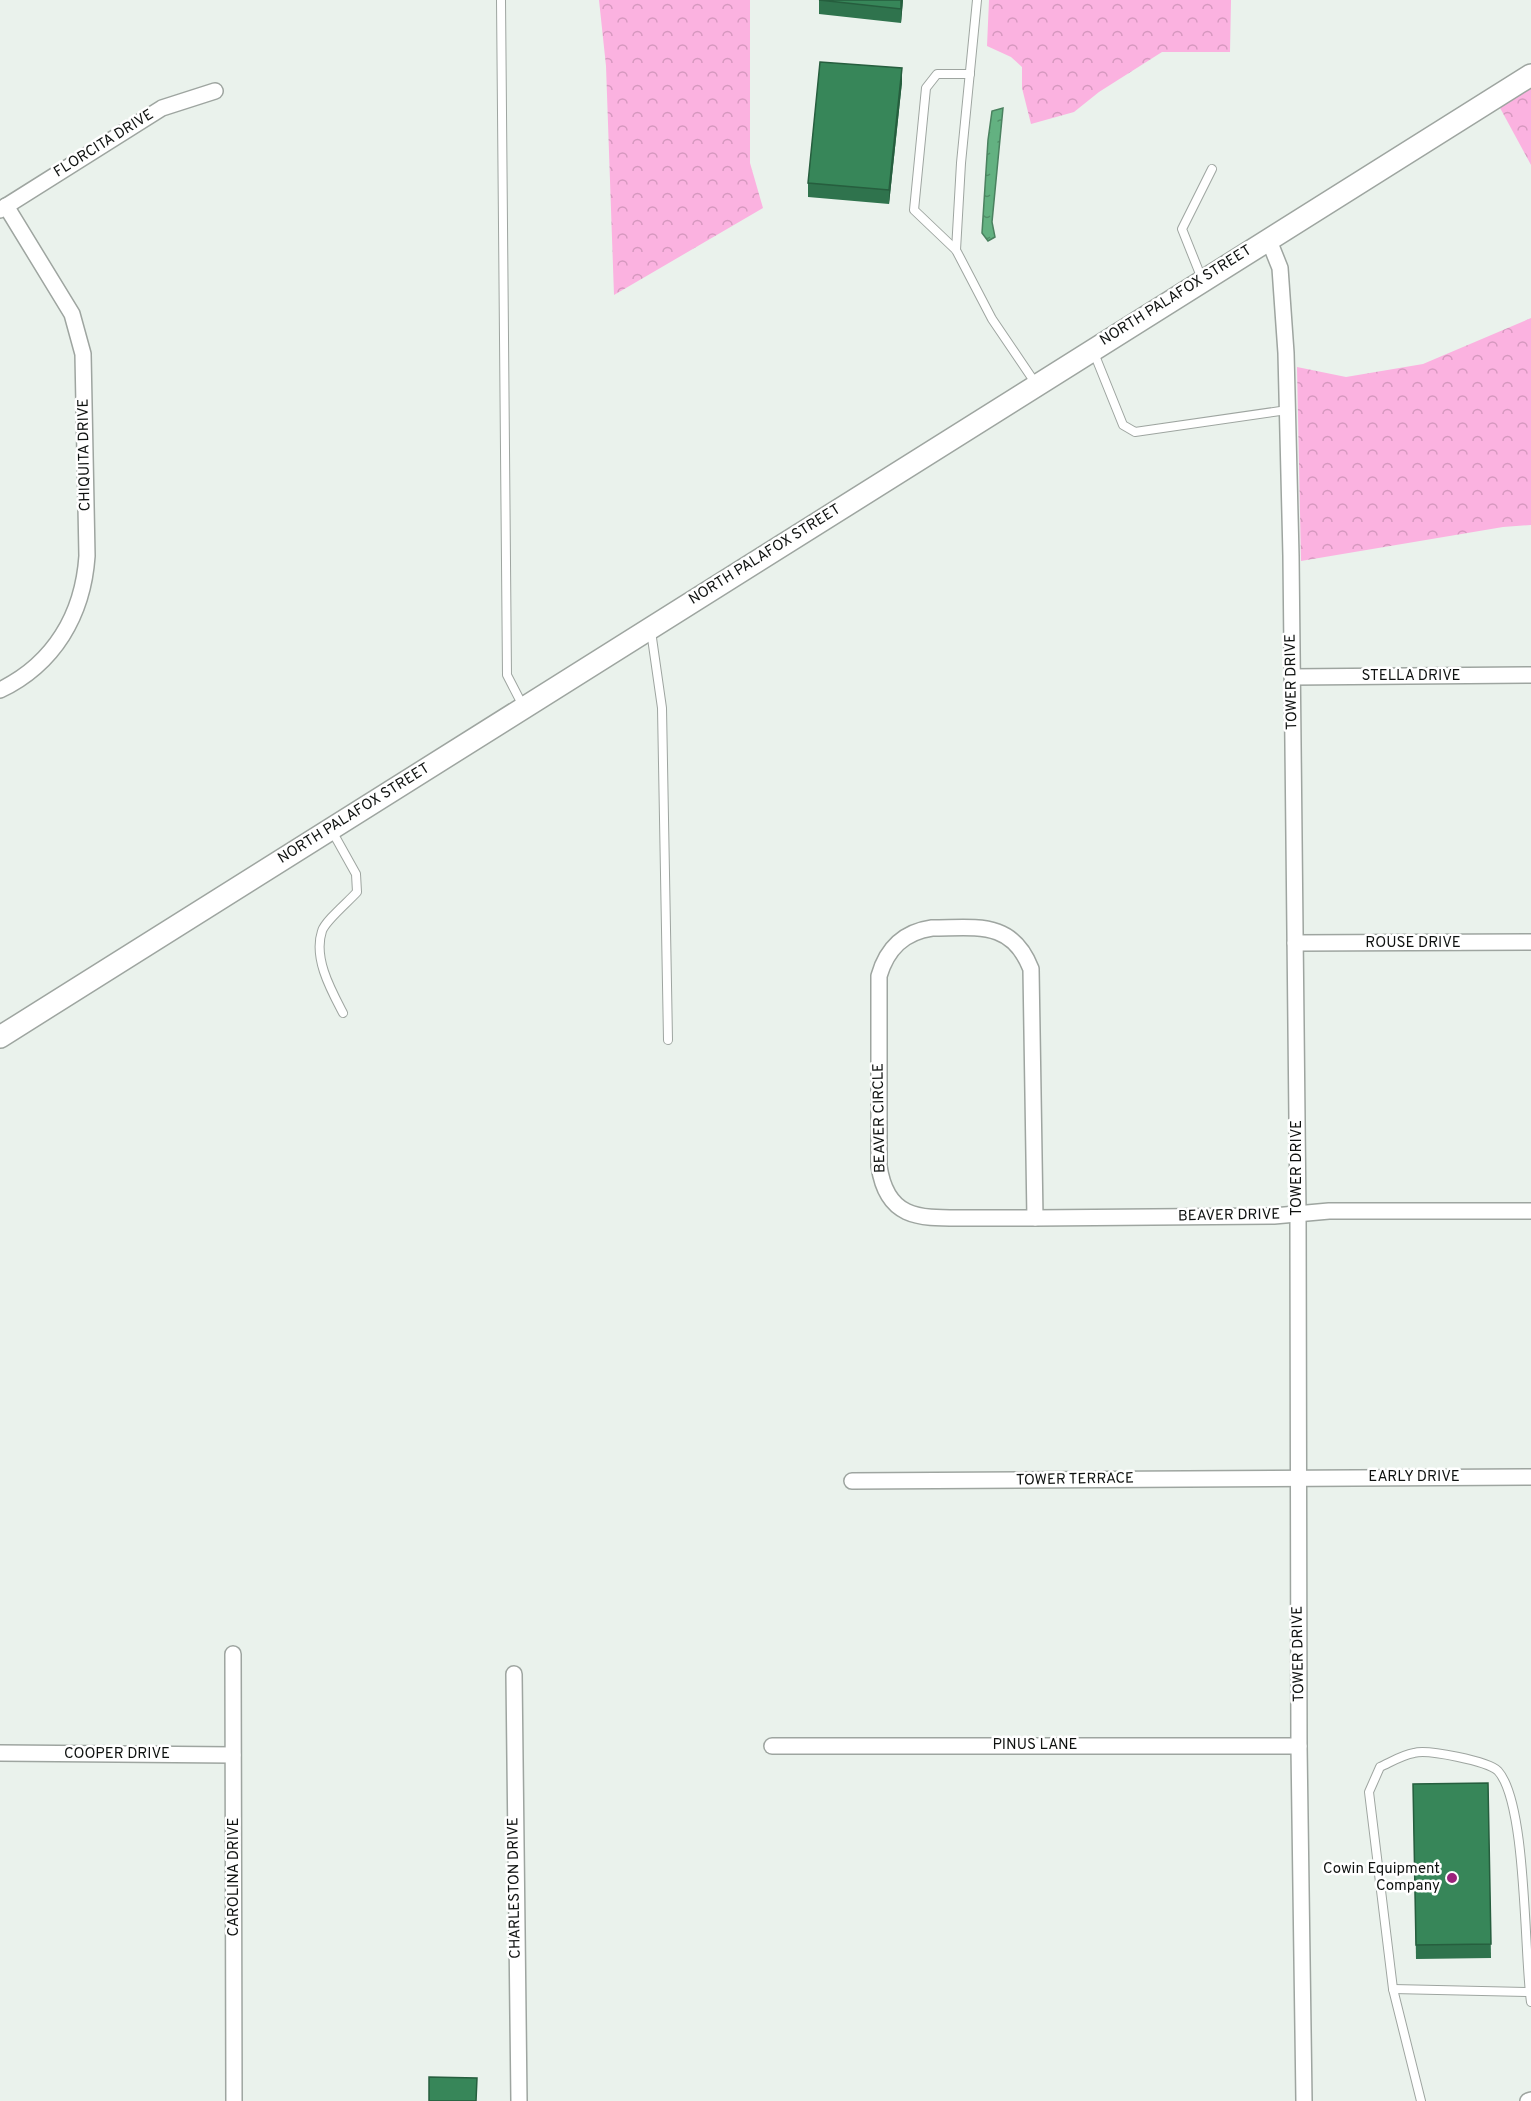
<svg xmlns="http://www.w3.org/2000/svg" width="1531" height="2101" font-family="Overpass,sans-serif">
	<style>
		.forest { fill: url(#forest-crowns) }
		.water { fill: url(#water-ripples); stroke: #4a815f; stroke-width: 1.5 }
		.lines { fill: none; stroke-linecap: round; stroke-linejoin: round }
		.service-casing { stroke: #9ea5a0; stroke-width: 10 }
		.minor-casing { stroke: #9ea5a0; stroke-width: 18 }
		.secondary-casing { stroke: #9ea5a0; stroke-width: 24 }
		.service { stroke: #fff; stroke-width: 8 }
		.minor { stroke: #fff; stroke-width: 15 }
		.secondary { stroke: #fff; stroke-width: 21 }
		.wall { fill: #2f734d }
		.shaded-wall { fill: #265e3e }
		.building { fill: #378659; stroke: #265e3e; stroke-width: 1.5 }
		.poi-dot { fill: #9b227b; stroke: #fff; stroke-width: 2 }
		.labels { text-anchor: middle; dominant-baseline: central; stroke-width: 5; stroke-linejoin: round; paint-order: stroke }
		.street-label { font-size: 15px; fill: #0f1210; stroke: #fff }
		.poi-label { font-size: 15px; fill: #0f1210; stroke: #fff; text-anchor: end }
	</style>
	<defs>
		<pattern id="forest-crowns" width="20" height="18" patternUnits="userSpaceOnUse" patternTransform="scale(1.5)"><rect width="20" height="18" fill="#fbb2e0"/><path d="M2 6a3 3 0 1 1 6 0M12 15a3 3 0 1 1 6 0" fill="none" stroke="#d698bf"/></pattern>
		<pattern id="water-ripples" width="26" height="14" patternUnits="userSpaceOnUse" patternTransform="scale(1.5)"><rect width="26" height="14" fill="#63b181"/><path d="M2 4q2-2 4 0t4 0M15 11q2-2 4 0t4 0" fill="none" stroke="#508f68"/></pattern>
	</defs>
	<rect width="100%" height="100%" fill="#eaf2ec"/>
	<g class="forest">
		<polygon points="599,0 750,0 750,163 763,208 614,295 606,66"/>
		<polygon points="989,0 1231,0 1230,52 1162,52 1099,92 1074,112 1031,124 1022,88 1022,67 1011,57 987,46"/>
		<polygon points="1531,86 1531,165 1499,106"/>
		<polygon points="1531,318 1531,525 1503,527 1301,561 1297,367 1346,377 1423,364"/>
	</g>
	<polygon class="water" points="1003,108 992,222 995,237 988,241 982,233 988,140 992,111"/>
	<g class="lines">
		<defs>
			<g id="service">
				<polyline points="501,0 507,675 523,706"/>
				<polyline points="970,74 937,74 926,88 914,210 956,250 992,319 1036,384"/>
				<polyline points="956,250 961,163 977,0"/>
				<polyline points="1202,279 1182,229 1212,169"/>
				<polyline points="1094,353 1123,425 1135,432 1287,410"/>
				<polyline points="651,631 662,708 668,1040"/>
				<path d="M332,831L356,874L357,892C349,901 325,921 322,931C313,958 331,990 343,1013"/>
				<polyline points="1393,1989 1529,1992"/>
				<path d="M1421,2101L1393,1989L1369,1792L1380,1767C1391,1762 1402,1755 1414,1753C1427,1749 1488,1761 1498,1771C1527,1803 1524,1953 1531,2002"/>
			</g>
			<g id="minor">
				<polyline points="0,210 162,108 215,91"/>
				<polyline points="1268,238 1280,268 1286,353 1291,556 1298,1214 1299,1746 1304,2101"/>
				<polyline points="1292,677 1531,675"/>
				<path d="M0,690C54,664 83,615 87,556L83,354L72,314L6,206"/>
				<path d="M932,928C977,928 1012,920 1031,969L1035,1218C1011,1218 988,1218 965,1218C920,1218 887,1220 879,1166V976C887,948 904,932 932,928Z"/>
				<polyline points="1295,943 1531,942"/>
				<polyline points="1035,1218 1274,1216 1329,1211 1531,1211"/>
				<polyline points="852,1481 1531,1477"/>
				<polyline points="233,1654 234,2101"/>
				<polyline points="514,1674 519,2101"/>
				<polyline points="772,1746 1299,1746"/>
				<polyline points="0,1753 233,1755"/>
				<polyline points="1528,2101 1531,2100"/>
			</g>
			<polyline id="secondary" points="0,1037 1531,75"/>
		</defs>
		<use href="#service" class="service-casing"/>
		<use href="#minor" class="minor-casing"/>
		<use href="#secondary" class="secondary-casing"/>
		<use href="#service" class="service"/>
		<use href="#minor" class="minor"/>
		<use href="#secondary" class="secondary"/>
	</g>
	<g class="wall">
		<polygon points="819,0 903,0 901,23 819,14"/>
		<polygon points="902,82 889,204 808,197 808,183"/>
		<polygon points="1488,1783 1491,1958 1416,1959 1413,1784"/>
	</g>
	<g class="shaded-wall">
		<polygon points="901,0 903,0 901,23"/>
		<polygon points="902,68 902,82 889,204 889,190"/>
	</g>
	<g class="building">
		<polygon points="819,0 901,0 901,9"/>
		<polygon points="820,62 902,68 889,190 808,183"/>
		<polygon points="1488,1783 1491,1944 1416,1945 1413,1784"/>
		<polygon points="429,2077 477,2078 476,2101 429,2101"/>
	</g>
	<circle class="poi-dot" cx="1452" cy="1878" r="6"/>
	<g class="labels">
		<g class="street-label">
			<text transform="translate(104 144) rotate(-32)">FLORCITA DRIVE</text>
			<text transform="translate(1176 296) rotate(-32)">NORTH PALAFOX STREET</text>
			<text transform="translate(85 455) rotate(-91)">CHIQUITA DRIVE</text>
			<text transform="translate(765 555) rotate(-32)">NORTH PALAFOX STREET</text>
			<text x="1411" y="676">STELLA DRIVE</text>
			<text transform="translate(1292 682) rotate(-91)">TOWER DRIVE</text>
			<text transform="translate(354 814) rotate(-32)">NORTH PALAFOX STREET</text>
			<text x="1413" y="943">ROUSE DRIVE</text>
			<text transform="translate(880 1118) rotate(-91)">BEAVER CIRCLE</text>
			<text transform="translate(1297 1168) rotate(-90)">TOWER DRIVE</text>
			<text transform="translate(1229 1216) rotate(-1)">BEAVER DRIVE</text>
			<text x="1414" y="1477">EARLY DRIVE</text>
			<text transform="translate(1075 1480) rotate(-1)">TOWER TERRACE</text>
			<text transform="translate(1299 1654) rotate(-91)">TOWER DRIVE</text>
			<text x="1035" y="1745">PINUS LANE</text>
			<text x="117" y="1754">COOPER DRIVE</text>
			<text transform="translate(234 1877) rotate(-90)">CAROLINA DRIVE</text>
			<text transform="translate(515 1888) rotate(-91)">CHARLESTON DRIVE</text>
		</g>
		<g class="poi-label">
			<text x="1440" y="1869">Cowin Equipment<tspan x="1440" dy="17">Company</tspan></text>
		</g>
	</g>
</svg>
